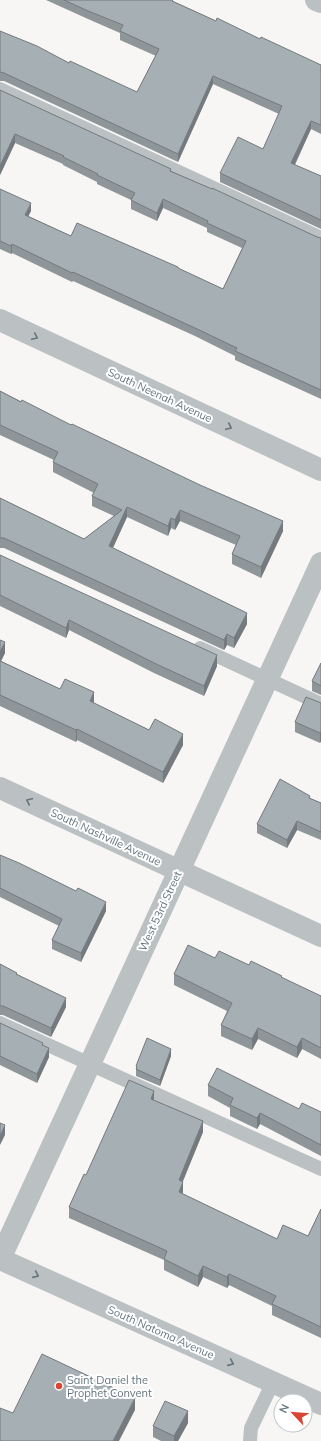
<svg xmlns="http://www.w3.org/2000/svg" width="321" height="1441" font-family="Mulish,sans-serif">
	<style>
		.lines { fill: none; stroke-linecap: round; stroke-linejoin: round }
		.service { stroke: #bbc1c3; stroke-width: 14 }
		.minor { stroke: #bbc1c3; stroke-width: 22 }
		.wall { fill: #8f969a }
		.shaded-wall { fill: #747a7d }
		.building { fill: #a6afb3; stroke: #747a7d }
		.oneway { stroke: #64757d }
		.poi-dot { fill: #d94532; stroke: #fff; stroke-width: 1.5 }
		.labels { text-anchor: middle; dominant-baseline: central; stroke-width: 4; stroke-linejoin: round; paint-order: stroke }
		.street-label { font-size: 11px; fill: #64757d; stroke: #fff }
		.poi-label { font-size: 11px; fill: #64757d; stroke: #fff; text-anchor: start }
	</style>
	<rect width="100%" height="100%" fill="#f7f6f4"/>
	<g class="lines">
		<g class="service">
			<polyline points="0,89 321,238"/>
			<polyline points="200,648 321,704"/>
			<polyline points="0,1023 321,1169"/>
			<polyline points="250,1441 251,1428 273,1382"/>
		</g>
		<g class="minor">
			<polyline points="316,0 321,2"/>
			<polyline points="0,320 321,470"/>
			<polyline points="0,788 321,936"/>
			<polyline points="0,1259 321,563"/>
			<polyline points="0,1259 321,1404"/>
		</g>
	</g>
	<g class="wall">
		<polygon points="46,0 173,0 173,1 216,21 321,65 321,134 311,129 295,165 321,176 321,229 220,182 220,173 263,149 279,114 213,84 178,162 4,81 0,81 0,31 69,63 137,92 156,56 120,40 120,33 88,19"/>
		<polygon points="0,90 171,171 317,237 321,238 321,399 235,360 235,356 195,336 73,281 72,282 12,253 11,254 0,249 0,189 31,211 28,216 71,236 178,269 223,289 242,248 207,232 207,228 163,208 157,221 131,209 131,200 97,184 97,182 63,165 63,164 15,143 0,175"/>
		<polygon points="0,391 283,531 261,578 232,564 232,554 236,545 180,521 175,530 171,528 168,536 127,517 113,548 247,624 234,648 227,645 224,650 4,548 0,548 0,498 84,539 114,516 92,506 92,496 94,493 53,472 53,462 54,460 0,435"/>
		<polygon points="0,555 217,666 204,696 154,673 69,630 66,638 0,606"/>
		<polygon points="0,640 5,653 1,661 60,689 94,703 149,730 183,745 163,783 77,740 76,742 0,706"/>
		<polygon points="321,663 321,695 312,691 312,681"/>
		<polygon points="321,703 321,741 320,743 295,732 295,722"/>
		<polygon points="310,798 321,803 321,840 297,830 287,848 257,833 257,824"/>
		<polygon points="0,855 106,911 81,962 52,949 52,940 59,926 0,897"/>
		<polygon points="215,958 249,965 282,978 321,996 321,1059 302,1049 297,1058 258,1039 252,1050 221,1036 221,1025 227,1011 174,985 174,974"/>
		<polygon points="0,964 17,974 66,1007 51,1037 3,1015 0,1015"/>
		<polygon points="0,1023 43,1046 49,1057 37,1083 0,1065"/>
		<polygon points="171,1056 160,1086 136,1076 136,1066"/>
		<polygon points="208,1085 299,1109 321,1112 321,1156 260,1124 257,1129 230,1116 230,1108 208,1096"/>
		<polygon points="154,1100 203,1132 182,1182 183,1194 277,1239 308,1236 321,1209 321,1338 272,1315 272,1306 229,1285 227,1288 203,1277 198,1287 164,1270 164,1260 69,1218 69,1207 86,1175"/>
		<polygon points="188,1423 178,1441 161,1441 153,1437 153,1426"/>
	</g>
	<g class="shaded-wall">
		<polygon points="213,76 213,84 178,162 178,154"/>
		<polygon points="311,121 311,129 291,172 291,163"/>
		<polygon points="15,134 15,143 0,175 0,166"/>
		<polygon points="163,199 163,208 157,221 157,213"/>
		<polygon points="31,203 31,211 25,223 25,215"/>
		<polygon points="12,244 12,253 11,254 11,246"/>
		<polygon points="127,507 127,517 109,556 109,546"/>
		<polygon points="180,510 180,521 175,530 175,520"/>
		<polygon points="171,518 171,528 168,536 168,526"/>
		<polygon points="283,521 283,531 261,578 261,567"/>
		<polygon points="247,613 247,624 234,648 234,638"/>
		<polygon points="69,620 69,630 66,638 66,628"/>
		<polygon points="227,634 227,645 224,650 224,640"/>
		<polygon points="5,642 5,653 0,663 0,652"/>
		<polygon points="217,655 217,666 204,696 204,686"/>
		<polygon points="94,692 94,703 90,701"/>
		<polygon points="77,729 77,740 76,742 76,730"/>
		<polygon points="321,731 321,741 320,743 320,733"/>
		<polygon points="183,734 183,745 163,783 163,772"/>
		<polygon points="297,821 297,830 287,848 287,840"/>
		<polygon points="106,902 106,911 81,962 81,953"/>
		<polygon points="66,998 66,1007 51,1037 51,1028"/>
		<polygon points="258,1028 258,1039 252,1050 252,1039"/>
		<polygon points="302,1038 302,1049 297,1058 297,1047"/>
		<polygon points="49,1048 49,1057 37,1083 37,1074"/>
		<polygon points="171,1049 171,1056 160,1086 160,1080"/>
		<polygon points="154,1091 154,1102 151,1099"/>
		<polygon points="260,1113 260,1124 257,1129 257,1118"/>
		<polygon points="203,1121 203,1132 179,1191 179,1180"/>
		<polygon points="5,1125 5,1135 0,1145 0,1136"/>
		<polygon points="183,1182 183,1193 179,1192"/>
		<polygon points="203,1266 203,1277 198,1287 198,1276"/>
		<polygon points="229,1274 229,1285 227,1288 227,1277"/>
		<polygon points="135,1398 135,1410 119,1441 113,1441"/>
		<polygon points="188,1411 188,1423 178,1441 174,1441 174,1436"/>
	</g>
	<g class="building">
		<polygon points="64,0 173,0 172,1 216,21 217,18 260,39 261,37 321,65 321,125 311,121 291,163 321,176 321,220 220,173 238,137 263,149 282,106 213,76 178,154 4,73 0,72 0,31 37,46 69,63 70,61 137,92 159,49 120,31 123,25 88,11"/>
		<polygon points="0,90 171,169 170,171 212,189 212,188 317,237 321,238 321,390 235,351 237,348 195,328 73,272 72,273 12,244 11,246 0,241 0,189 31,203 25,215 71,236 77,223 178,267 178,268 223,289 246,241 207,223 208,221 163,199 157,213 131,200 135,193 97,175 98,174 63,157 64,156 15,134 0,166"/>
		<polygon points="0,391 21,402 22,400 71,425 72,424 200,485 283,521 261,567 232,554 240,536 180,510 175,520 171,518 168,526 127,507 109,546 247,613 234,638 227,634 224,640 4,538 0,538 0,498 84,539 122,510 92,496 98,484 53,462 58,452 0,425"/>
		<polygon points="0,555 217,655 204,686 154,663 69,620 66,628 0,595"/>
		<polygon points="0,640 5,642 0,652"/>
		<polygon points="0,661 60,689 65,679 94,692 90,701 149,730 155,719 183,734 163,772 77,729 76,730 0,695"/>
		<polygon points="321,663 321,686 312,681"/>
		<polygon points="306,697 321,703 321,731 320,733 295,722"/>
		<polygon points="280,779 310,796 309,798 321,803 321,832 297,821 287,840 257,824"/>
		<polygon points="0,855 19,863 76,891 78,888 106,902 81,953 52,940 62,919 0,888"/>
		<polygon points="188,945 215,958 219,951 249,965 251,961 282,976 281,977 321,996 321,1048 302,1038 297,1047 258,1028 252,1039 221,1025 232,1003 174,974"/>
		<polygon points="0,964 17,973 16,974 66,998 51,1028 3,1006 0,1006"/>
		<polygon points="0,1023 43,1043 42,1045 49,1048 37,1074 0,1056"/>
		<polygon points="147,1038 171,1049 160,1080 136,1069 137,1067 136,1066"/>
		<polygon points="217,1068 299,1109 302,1103 321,1112 321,1145 260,1113 257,1118 230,1105 233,1098 208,1085"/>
		<polygon points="129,1080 154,1091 151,1099 203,1121 179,1180 183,1182 179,1192 277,1239 283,1225 308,1236 321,1209 321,1327 272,1304 276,1296 229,1274 227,1277 203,1266 198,1276 164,1259 167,1251 69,1207 84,1174 86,1175"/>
		<polygon points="0,1123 5,1125 0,1136"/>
		<polygon points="42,1354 135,1398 113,1441 0,1441 0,1408 13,1413"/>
		<polygon points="165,1401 188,1411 174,1436 153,1426"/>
	</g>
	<defs><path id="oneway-chevron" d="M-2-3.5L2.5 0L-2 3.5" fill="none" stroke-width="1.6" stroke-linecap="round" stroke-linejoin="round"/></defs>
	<g class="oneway">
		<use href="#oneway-chevron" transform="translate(35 337) rotate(25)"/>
		<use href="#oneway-chevron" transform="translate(229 427) rotate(25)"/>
		<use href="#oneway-chevron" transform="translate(29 801) rotate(-155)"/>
		<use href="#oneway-chevron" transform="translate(36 1275) rotate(24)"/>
		<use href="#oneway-chevron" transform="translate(231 1363) rotate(24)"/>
	</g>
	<circle class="poi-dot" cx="59" cy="1386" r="4"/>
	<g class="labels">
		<g class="street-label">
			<text transform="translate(160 395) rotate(25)">South Neenah Avenue</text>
			<text transform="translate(106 837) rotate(25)">South Nashville Avenue</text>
			<text transform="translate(160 911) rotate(-65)">West 53rd Street</text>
			<text transform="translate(161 1332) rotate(24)">South Natoma Avenue</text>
		</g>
		<g class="poi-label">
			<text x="67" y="1380">Saint Daniel the<tspan x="67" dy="13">Prophet Convent</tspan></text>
		</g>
	</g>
	<g transform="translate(293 1413) rotate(296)"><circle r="19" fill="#ffffff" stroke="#c1c8cb"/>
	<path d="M0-3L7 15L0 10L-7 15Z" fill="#d94532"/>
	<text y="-6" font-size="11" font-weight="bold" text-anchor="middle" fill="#64757d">N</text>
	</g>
</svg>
